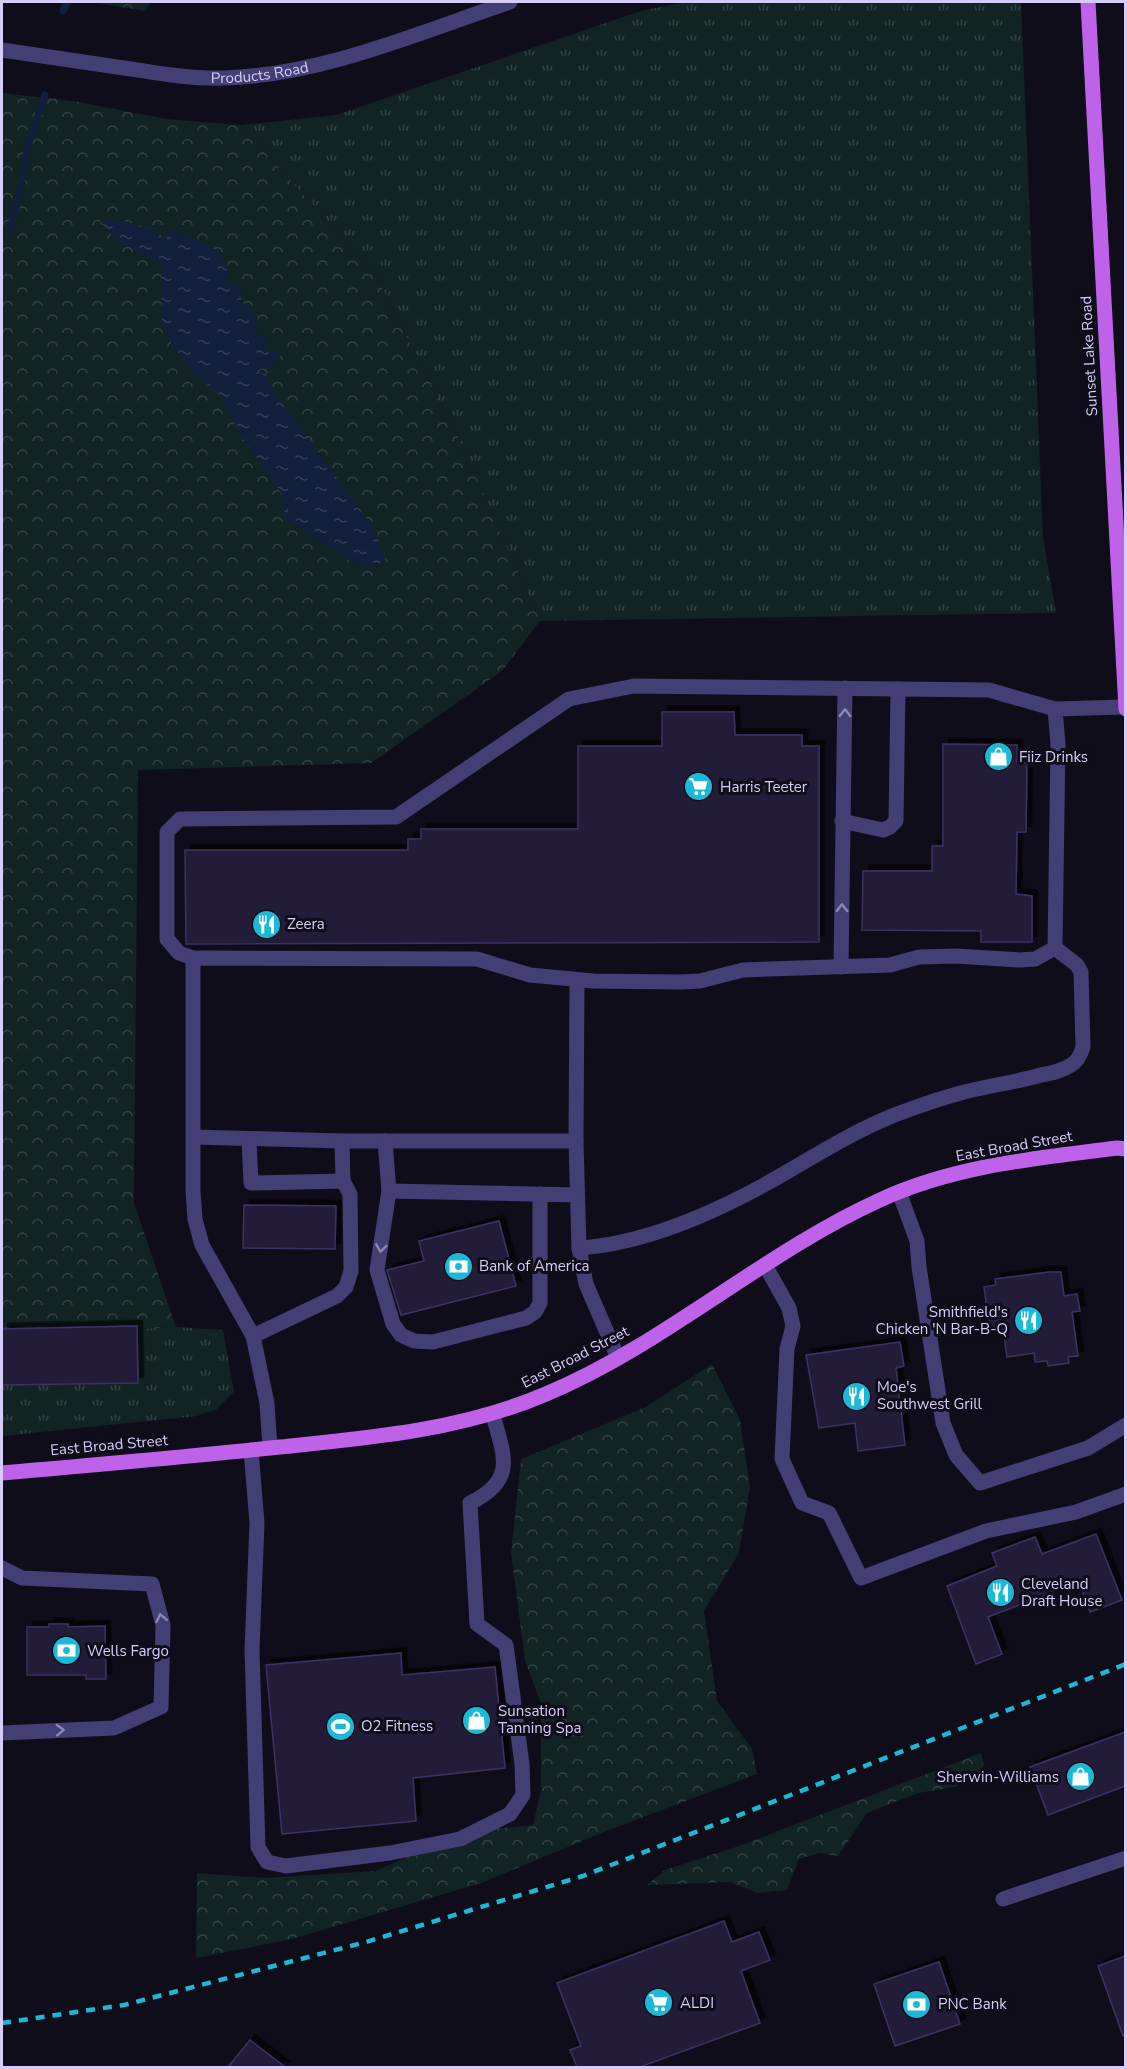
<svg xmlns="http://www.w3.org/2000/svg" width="1127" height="2069" font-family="'Nunito Sans',sans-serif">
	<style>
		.grass { fill: url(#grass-tufts) }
		.forest { fill: url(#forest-crowns) }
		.water { fill: url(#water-ripples) }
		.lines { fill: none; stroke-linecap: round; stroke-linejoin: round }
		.stream { stroke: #121f3a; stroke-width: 7 }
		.building { fill: #231c39; stroke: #3d3162; stroke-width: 1.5; filter: url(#shadow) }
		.minor { stroke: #433e74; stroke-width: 15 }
		.major { stroke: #bf62ea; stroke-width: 15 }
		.rail { stroke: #1cb8d5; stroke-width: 4.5; stroke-dasharray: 9 8; stroke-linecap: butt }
		.oneway { stroke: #8c86b6 }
		.labels { text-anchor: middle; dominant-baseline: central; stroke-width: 6; stroke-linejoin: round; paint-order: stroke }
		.street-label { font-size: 15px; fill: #d5cdf8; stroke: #100d1a }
		.poi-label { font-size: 15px; fill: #d5cdf8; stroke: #100d1a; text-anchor: start }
	</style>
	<defs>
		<pattern id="grass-tufts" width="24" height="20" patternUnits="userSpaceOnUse" patternTransform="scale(1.5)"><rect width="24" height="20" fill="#112323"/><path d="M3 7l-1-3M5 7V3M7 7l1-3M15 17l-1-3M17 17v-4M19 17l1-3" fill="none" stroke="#334244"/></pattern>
		<pattern id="forest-crowns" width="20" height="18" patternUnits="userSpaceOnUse" patternTransform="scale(1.5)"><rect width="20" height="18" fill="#112323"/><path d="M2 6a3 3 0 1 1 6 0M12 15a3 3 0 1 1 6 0" fill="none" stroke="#334244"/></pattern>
		<pattern id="water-ripples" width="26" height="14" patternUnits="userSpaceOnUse" patternTransform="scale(1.5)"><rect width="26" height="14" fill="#121f3a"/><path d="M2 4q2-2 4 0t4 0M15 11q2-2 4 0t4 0" fill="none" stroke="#343e57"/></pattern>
		<filter id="shadow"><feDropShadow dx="5.5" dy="-5.5" stdDeviation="0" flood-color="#0009"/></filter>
	</defs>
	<rect width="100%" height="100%" fill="#100d1a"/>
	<g class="grass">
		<polygon points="685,2 1021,2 1043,537 1056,613 540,621 459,439 376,276 241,125 336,115 641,11"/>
		<polygon points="176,1327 223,1330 234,1392 217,1409 197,1416 2,1436 2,1335"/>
	</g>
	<g class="forest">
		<polygon points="91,2 151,2 145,11"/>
		<polygon points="2,93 73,101 166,119 241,125 376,276 459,439 540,621 502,671 371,763 138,770 134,1203 176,1327 2,1335"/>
		<polygon points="712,1364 740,1420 750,1487 739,1553 704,1611 717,1701 752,1749 757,1774 609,1830 481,1883 292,1939 196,1958 197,1873 266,1878 375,1871 465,1832 533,1825 541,1790 541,1704 525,1660 511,1553 521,1459 646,1407"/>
		<polygon points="981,1753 984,1765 976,1776 955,1787 918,1793 867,1813 838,1856 820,1853 799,1859 787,1890 757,1893 731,1882 647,1885 665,1870 742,1845"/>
	</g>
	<path class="water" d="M115,220C136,223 150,227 167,240L168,229C189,235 219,244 226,267C228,272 227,278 227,282L240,285L242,303L248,306L257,320L255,334L267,337L268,350L283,355L275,359L274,366L255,371L267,375L271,388L366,517L378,539L386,562L360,568L337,551L286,520L282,494L240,435L222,397L196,376L173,347L162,326L161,264L116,240L100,221Z"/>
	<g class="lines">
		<g class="stream">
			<polyline points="63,11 67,2"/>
			<polyline points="10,229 18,201 28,145 45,95"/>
		</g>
	</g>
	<g class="building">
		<polygon points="662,712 734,712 735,735 802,735 802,746 819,746 819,942 186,944 185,850 408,850 408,839 421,839 421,829 578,829 578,746 662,746"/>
		<polygon points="943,744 1017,745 1017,762 1027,763 1026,832 1017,832 1016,894 1032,896 1032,942 981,942 981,931 862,930 863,871 932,871 932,846 943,846"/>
		<polygon points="244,1205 336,1206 335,1249 243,1248"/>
		<polygon points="499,1221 516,1286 401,1315 387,1270 424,1261 419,1241"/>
		<polygon points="1049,1272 1061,1272 1064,1296 1077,1294 1080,1311 1072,1312 1078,1356 1068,1357 1069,1363 1048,1366 1047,1361 1035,1362 1034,1353 1007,1357 1003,1329 990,1331 984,1287 996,1285 995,1279"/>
		<polygon points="137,1326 138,1383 2,1385 2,1329"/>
		<polygon points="900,1342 904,1366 896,1368 905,1445 858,1451 855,1423 819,1428 806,1355"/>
		<polygon points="1096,1534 1122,1600 1090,1612 1079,1582 988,1617 1002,1654 976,1664 947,1586 997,1566 992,1553 1035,1537 1042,1554"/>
		<polygon points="49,1624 68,1624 68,1627 105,1626 106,1679 86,1679 86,1675 27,1675 27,1627 49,1627"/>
		<polygon points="401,1653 402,1675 495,1667 505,1768 413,1778 416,1821 282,1834 266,1665"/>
		<polygon points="1125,1732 1125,1786 1048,1815 1030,1767"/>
		<polygon points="724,1921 732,1942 759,1932 770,1960 741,1971 760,2023 640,2067 577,2067 570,2050 581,2046 557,1983"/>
		<polygon points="1125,1956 1125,2036 1123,2036 1098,1966"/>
		<polygon points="939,1962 960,2024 895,2046 874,1984"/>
		<polygon points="250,2040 285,2067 228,2067"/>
	</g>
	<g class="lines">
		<g class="minor">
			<path id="s1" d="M2,50C42,56 83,62 124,68C157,73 190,79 224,78C322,75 418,33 510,2"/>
			<polyline points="842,821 883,830 890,827 896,821 898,689"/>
			<polyline points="193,958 179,953 167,939 167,832 180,819 396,817 569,699 634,686 989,690 1055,709"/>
			<polyline points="841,967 845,688"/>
			<polyline points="577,980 576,1141 579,1248 586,1284 618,1358"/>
			<polyline points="194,1137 342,1141 576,1141"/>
			<polyline points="249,1139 251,1183 343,1181 350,1194 351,1271 346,1287 337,1296 253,1336"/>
			<polyline points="342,1141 343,1181"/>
			<polyline points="385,1141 389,1191 377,1270 393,1324 401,1335 414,1341 433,1342 526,1318 535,1312 540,1303 540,1194"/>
			<polyline points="389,1191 577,1195"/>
			<polyline points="899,1192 917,1241 919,1267 943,1423 956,1455 980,1483 1088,1448 1126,1425"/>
			<path d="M579,1248C641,1244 709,1215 764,1185C807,1161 846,1135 892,1116C913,1108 935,1100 957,1094C985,1086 1013,1083 1041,1075C1052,1073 1062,1071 1071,1065C1078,1061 1081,1054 1083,1047L1081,972L1077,965L1055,948"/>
			<polyline points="765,1265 789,1308 793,1326 787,1349 782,1459 802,1503 829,1513 861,1578 986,1531 1076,1512 1126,1494"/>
			<polyline points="270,1448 267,1403 253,1336 202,1245 195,1219 193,1191 193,958 477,959 530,975 593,981 680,982 700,981 743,970 890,965 919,957 956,956 1020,960 1035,959 1055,948 1058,744 1055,709 1125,707"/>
			<path d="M251,1450L257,1523L252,1650L258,1847L267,1862L286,1866L390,1853L460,1839L510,1814L523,1795L522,1764L506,1645L477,1624L470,1503C517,1480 504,1456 493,1415"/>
			<polyline points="2,1568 22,1578 152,1584 163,1625 161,1707 114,1728 2,1733"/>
			<polyline points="1003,1899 1126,1858"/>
		</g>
		<g class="major">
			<polyline points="1088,2 1126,709"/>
			<path d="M2,1473C94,1465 187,1457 280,1447C370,1438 462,1430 546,1394C664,1345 763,1253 880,1200C953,1166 1037,1158 1117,1148L1126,1149"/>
		</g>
		<polyline class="rail" points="2,2023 124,2005 366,1942 583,1876 1126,1664"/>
	</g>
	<defs><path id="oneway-chevron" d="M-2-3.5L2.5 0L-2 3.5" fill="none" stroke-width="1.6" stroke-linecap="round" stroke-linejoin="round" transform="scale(1.5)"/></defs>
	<g class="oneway">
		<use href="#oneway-chevron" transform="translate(845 713) rotate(-89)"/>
		<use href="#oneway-chevron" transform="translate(842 908) rotate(-90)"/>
		<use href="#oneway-chevron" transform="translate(381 1248) rotate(98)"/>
		<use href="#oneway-chevron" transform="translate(161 1618) rotate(-102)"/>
		<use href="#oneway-chevron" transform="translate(60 1730) rotate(-3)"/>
	</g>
	<defs>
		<symbol id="shop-disc" viewBox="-11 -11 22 22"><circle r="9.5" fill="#1cb8d5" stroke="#100d1a"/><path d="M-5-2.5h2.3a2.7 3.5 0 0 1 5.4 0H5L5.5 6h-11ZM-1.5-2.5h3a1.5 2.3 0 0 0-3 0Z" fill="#fff"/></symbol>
		<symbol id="supermarket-disc" viewBox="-11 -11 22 22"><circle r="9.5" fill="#1cb8d5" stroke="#100d1a"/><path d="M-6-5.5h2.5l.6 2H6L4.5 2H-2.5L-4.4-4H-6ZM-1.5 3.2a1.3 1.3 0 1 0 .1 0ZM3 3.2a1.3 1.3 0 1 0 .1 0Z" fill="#fff"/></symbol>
		<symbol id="restaurant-disc" viewBox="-11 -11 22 22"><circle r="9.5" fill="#1cb8d5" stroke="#100d1a"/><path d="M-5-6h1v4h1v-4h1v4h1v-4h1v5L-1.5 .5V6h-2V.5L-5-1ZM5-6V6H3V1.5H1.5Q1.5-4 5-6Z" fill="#fff"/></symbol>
		<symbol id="bank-disc" viewBox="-11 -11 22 22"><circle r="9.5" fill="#1cb8d5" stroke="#100d1a"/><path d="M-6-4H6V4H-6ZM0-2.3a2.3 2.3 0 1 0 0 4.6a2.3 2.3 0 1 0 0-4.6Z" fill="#fff"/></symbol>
		<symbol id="stadium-disc" viewBox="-11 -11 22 22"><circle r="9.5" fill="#1cb8d5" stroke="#100d1a"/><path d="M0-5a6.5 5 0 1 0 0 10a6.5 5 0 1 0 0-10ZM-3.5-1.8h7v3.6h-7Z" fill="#fff"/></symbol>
	</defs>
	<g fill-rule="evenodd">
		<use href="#shop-disc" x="982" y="740" width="33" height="33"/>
		<use href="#supermarket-disc" x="682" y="770" width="33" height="33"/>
		<use href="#restaurant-disc" x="250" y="908" width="33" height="33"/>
		<use href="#bank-disc" x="442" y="1250" width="33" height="33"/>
		<use href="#restaurant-disc" x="1012" y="1304" width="33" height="33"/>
		<use href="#restaurant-disc" x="840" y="1380" width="33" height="33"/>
		<use href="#restaurant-disc" x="984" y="1576" width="33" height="33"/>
		<use href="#bank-disc" x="50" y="1634" width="33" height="33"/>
		<use href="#shop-disc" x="460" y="1704" width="33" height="33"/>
		<use href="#stadium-disc" x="324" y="1710" width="33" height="33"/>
		<use href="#shop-disc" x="1064" y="1760" width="33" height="33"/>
		<use href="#supermarket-disc" x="642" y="1986" width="33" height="33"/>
		<use href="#bank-disc" x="900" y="1988" width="33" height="33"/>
	</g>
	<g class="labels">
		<g class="street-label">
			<text stroke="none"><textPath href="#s1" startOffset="260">Products Road</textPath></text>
			<text transform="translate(1089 356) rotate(-93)">Sunset Lake Road</text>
			<text transform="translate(1014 1146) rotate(-10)">East Broad Street</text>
			<text transform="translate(575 1357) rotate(-27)">East Broad Street</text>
			<text transform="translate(109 1445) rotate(-5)">East Broad Street</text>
		</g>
		<g class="poi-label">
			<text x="1019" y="757">Fiiz Drinks</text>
			<text x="720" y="787">Harris Teeter</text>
			<text x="287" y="924">Zeera</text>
			<text x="479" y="1266">Bank of America</text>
			<text x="1008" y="1312" text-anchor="end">Smithfield's<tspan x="1008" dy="17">Chicken 'N Bar-B-Q</tspan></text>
			<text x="877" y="1387">Moe's<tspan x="877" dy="17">Southwest Grill</tspan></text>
			<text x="1021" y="1584">Cleveland<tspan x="1021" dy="17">Draft House</tspan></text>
			<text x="87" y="1651">Wells Fargo</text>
			<text x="498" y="1711">Sunsation<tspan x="498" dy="17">Tanning Spa</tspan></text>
			<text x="361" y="1726">O2 Fitness</text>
			<text x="1059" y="1777" text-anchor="end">Sherwin-Williams</text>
			<text x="680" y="2003">ALDI</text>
			<text x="938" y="2004">PNC Bank</text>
		</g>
	</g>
	<rect width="1127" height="2069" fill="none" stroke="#d5cdf8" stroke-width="6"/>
</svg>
